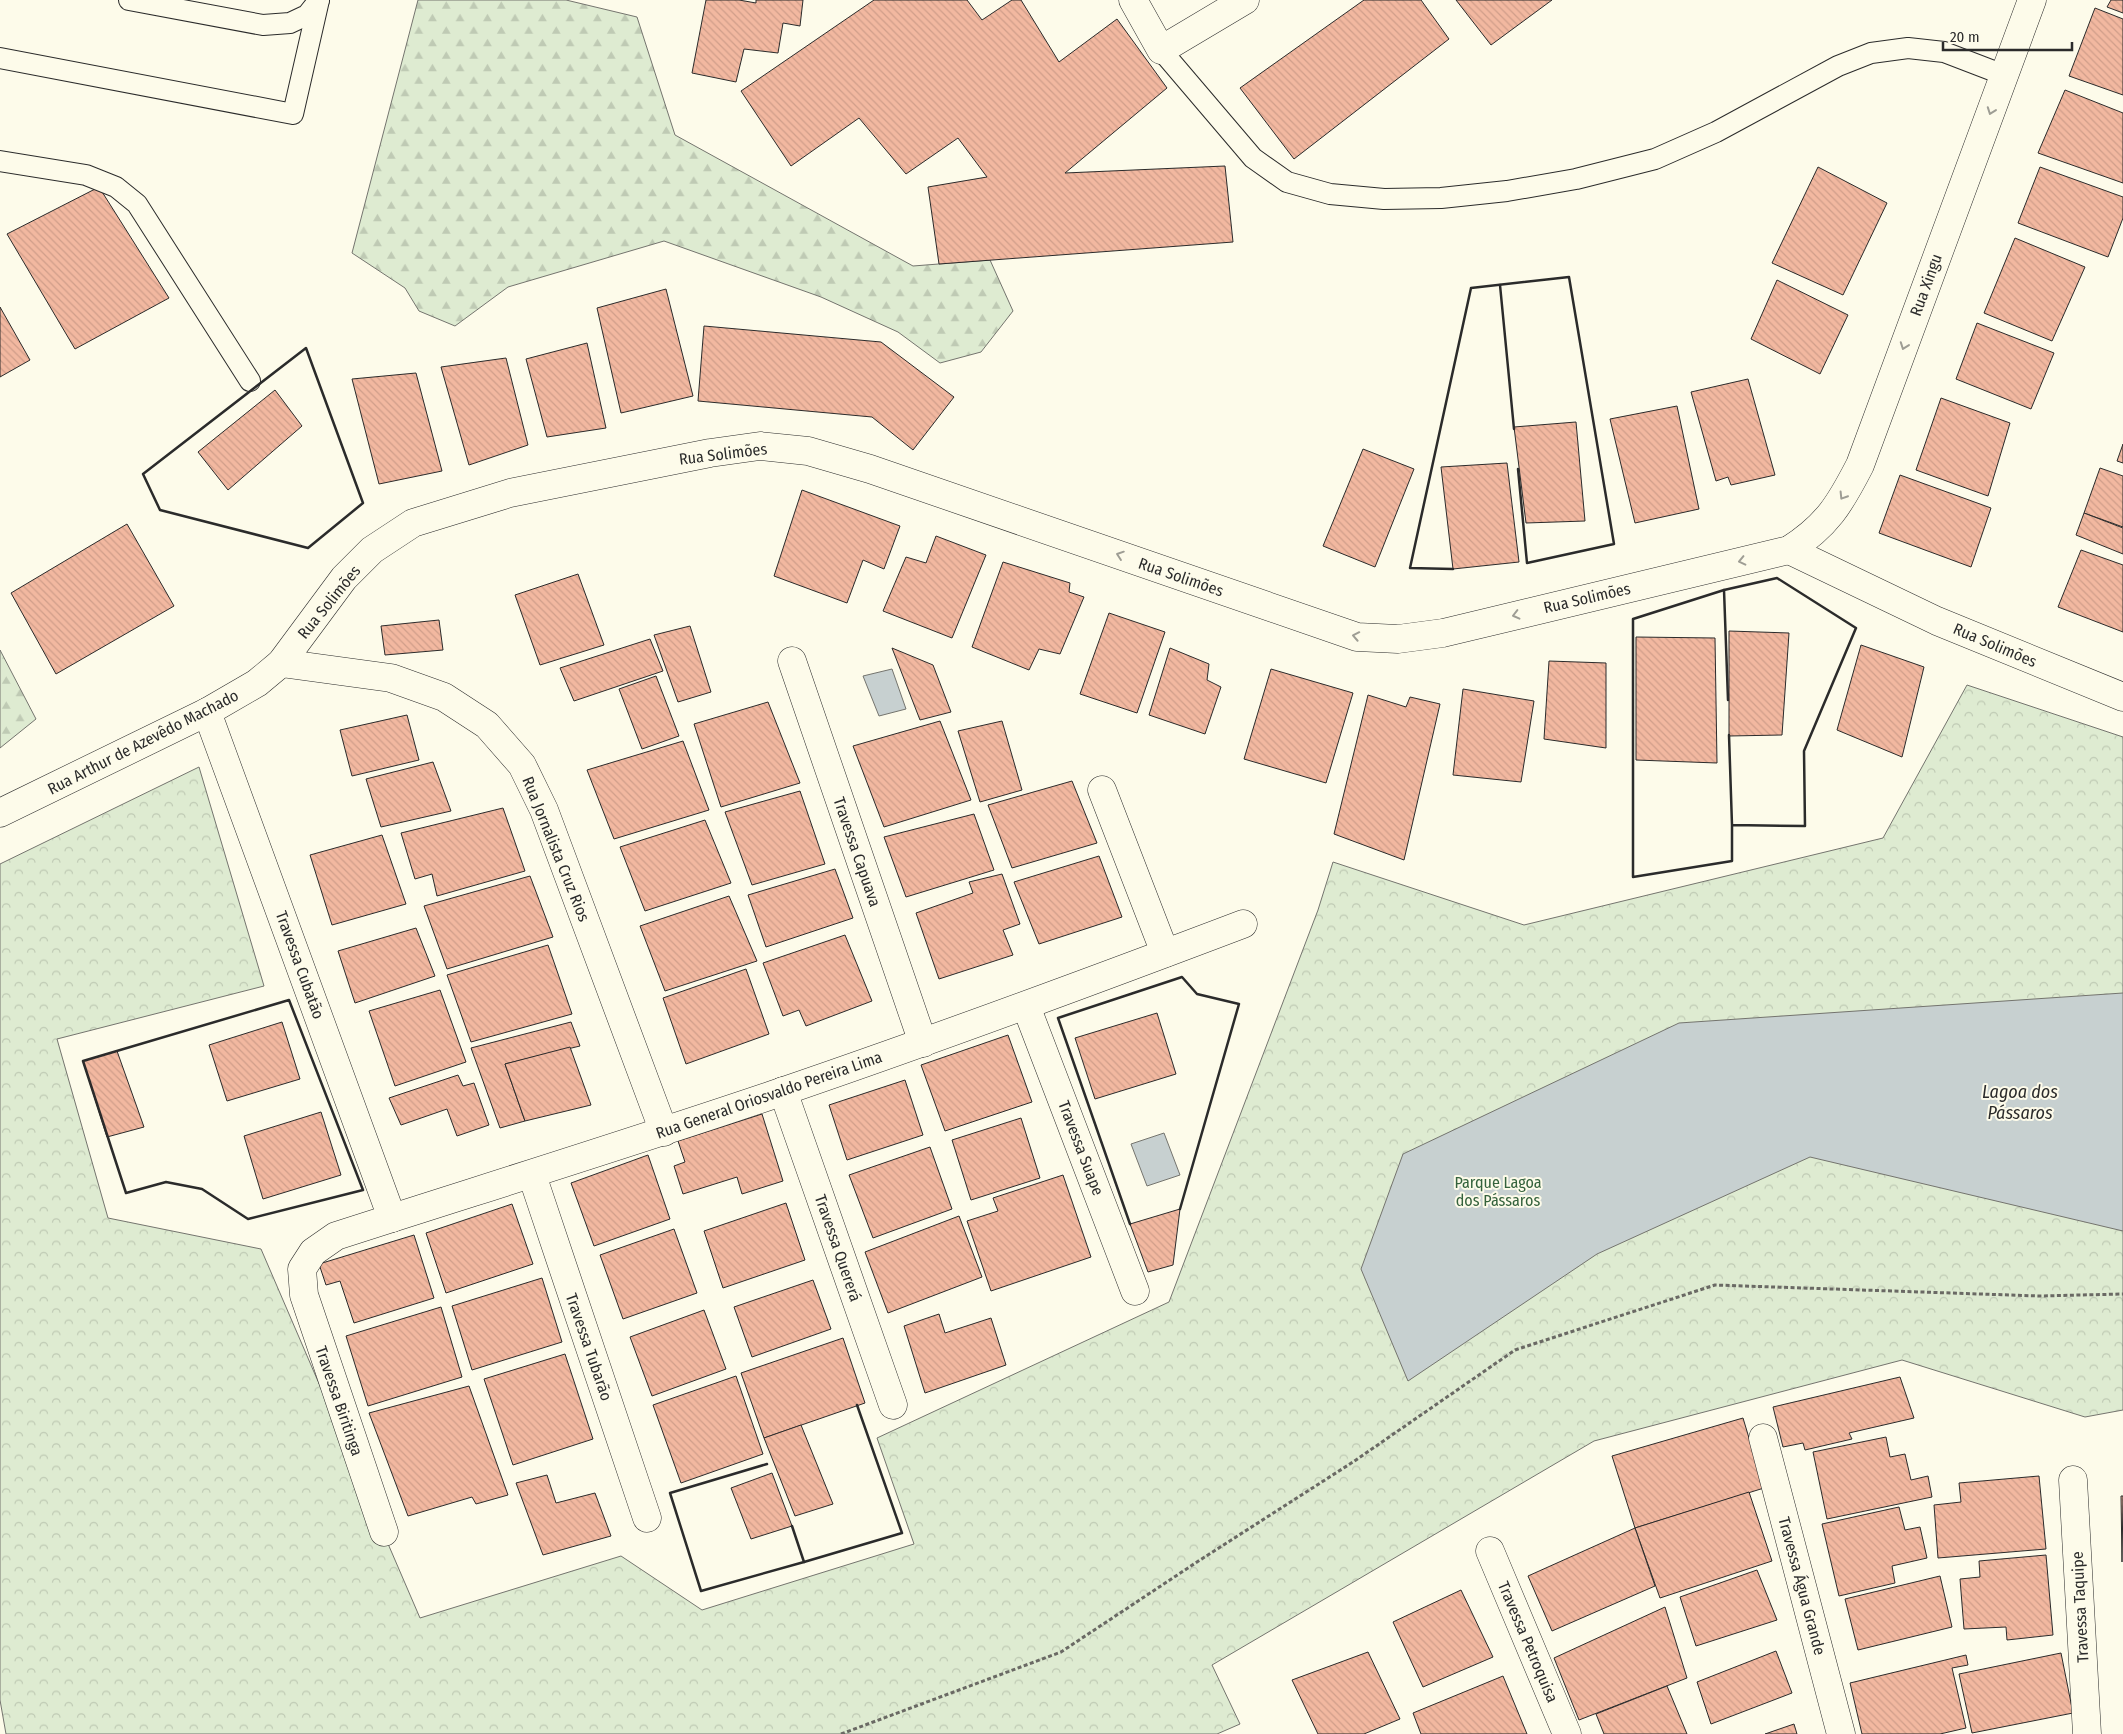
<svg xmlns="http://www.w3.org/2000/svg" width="2123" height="1734" font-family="'Fira Sans Condensed',sans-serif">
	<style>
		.forest { fill: url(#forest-firs); stroke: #74746e }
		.park { fill: url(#park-crowns); stroke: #74746e }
		.water { fill: #c7d0d0; stroke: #74746e }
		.building { fill: url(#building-back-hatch); stroke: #2b2b2b }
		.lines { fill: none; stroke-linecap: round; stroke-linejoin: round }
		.service-casing { stroke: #2b2b2b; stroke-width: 22 }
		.minor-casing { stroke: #2b2b2b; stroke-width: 29 }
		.tertiary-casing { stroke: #2b2b2b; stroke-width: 29 }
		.path { stroke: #6a6964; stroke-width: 3; stroke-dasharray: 4 2.5; stroke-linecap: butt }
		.service { stroke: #fdfbea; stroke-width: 20 }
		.minor { stroke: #fdfbea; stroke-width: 28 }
		.tertiary { stroke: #fdfbea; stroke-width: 28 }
		.wall { stroke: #2b2b2b; stroke-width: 2.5 }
		.oneway { stroke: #9e9d94 }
		.labels { text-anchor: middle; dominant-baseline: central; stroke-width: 4; stroke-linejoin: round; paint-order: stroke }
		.street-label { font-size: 16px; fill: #2b2b2b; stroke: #fdfbea }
		.park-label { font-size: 16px; fill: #34623c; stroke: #fdfbea }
		.water-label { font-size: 18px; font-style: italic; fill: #2b2b2b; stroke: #fdfbea }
	</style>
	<defs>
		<pattern id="forest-firs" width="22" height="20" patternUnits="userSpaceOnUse" patternTransform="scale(1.25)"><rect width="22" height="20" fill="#deebd1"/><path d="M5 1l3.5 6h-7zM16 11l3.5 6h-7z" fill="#bfcab4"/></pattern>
		<pattern id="park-crowns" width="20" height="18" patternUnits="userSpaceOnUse" patternTransform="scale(1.25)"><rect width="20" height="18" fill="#deebd1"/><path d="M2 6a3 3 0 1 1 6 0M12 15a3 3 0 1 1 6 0" fill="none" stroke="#bfcab4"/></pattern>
		<pattern id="building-back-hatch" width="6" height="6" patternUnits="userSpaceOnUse" patternTransform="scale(1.25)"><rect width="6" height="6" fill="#f2b8a0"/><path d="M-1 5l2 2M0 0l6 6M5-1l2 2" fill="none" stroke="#d09e8a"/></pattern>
	</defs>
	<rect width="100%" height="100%" fill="#fdfbea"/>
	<g class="forest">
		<polygon points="418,0 566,0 637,17 675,135 913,266 990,260 1013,311 981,352 940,363 898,332 821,297 664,241 508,287 455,326 419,311 405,288 352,253"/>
		<polygon points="0,650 36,719 0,748"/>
	</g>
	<polygon class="park" points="1967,685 2123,737 2123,1410 2085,1417 1902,1360 1594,1441 1212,1665 1240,1724 1217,1734 6,1734 0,1700 0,864 199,767 264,986 57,1039 108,1218 261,1249 420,1618 621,1556 702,1610 914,1544 877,1438 1169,1302 1318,910 1333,862 1524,925 1883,838"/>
	<g class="water">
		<polygon points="892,669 906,709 879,716 863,676"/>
		<polygon points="2123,993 2123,1231 1810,1157 1597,1254 1408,1381 1361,1269 1403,1154 1679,1023"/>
		<polygon points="1164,1133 1180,1175 1147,1186 1131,1144"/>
	</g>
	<g class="building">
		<polygon points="706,0 739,0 756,3 756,0 803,0 800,26 783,23 778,53 744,49 736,82 692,73"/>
		<polygon points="874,0 967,0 982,20 1012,0 1021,0 1059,62 1117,19 1167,88 1065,173 1225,166 1233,242 939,264 928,187 987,177 958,138 906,174 859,118 791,166 741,91"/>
		<polygon points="1364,0 1421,0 1449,39 1294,159 1240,88"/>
		<polygon points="1456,0 1552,0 1491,45"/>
		<polygon points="2111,0 2123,0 2123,13 2107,7"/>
		<polygon points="2095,8 2123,19 2123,95 2069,76"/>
		<polygon points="2065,90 2123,113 2123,183 2038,153"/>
		<polygon points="1818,167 1887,203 1843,295 1772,263"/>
		<polygon points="2040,167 2123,197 2123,218 2108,257 2018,223"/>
		<polygon points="99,187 169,298 75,349 7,234"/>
		<polygon points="2015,238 2085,267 2052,341 1984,313"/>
		<polygon points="1777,280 1848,315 1820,374 1751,339"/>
		<polygon points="666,289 693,396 621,413 597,308"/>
		<polygon points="0,307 30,360 0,377"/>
		<polygon points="1977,323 2054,353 2031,409 1956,379"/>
		<polygon points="704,326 881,342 954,397 913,450 872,417 698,401"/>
		<polygon points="587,343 606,428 547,437 526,359"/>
		<polygon points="506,358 528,445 469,465 441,367"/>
		<polygon points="416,373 442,471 379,484 352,379"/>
		<polygon points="1748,379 1775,475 1731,485 1728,477 1716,481 1691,392"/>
		<polygon points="275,390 302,426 228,490 198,452"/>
		<polygon points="1941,398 2010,423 1988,496 1916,470"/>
		<polygon points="1677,406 1699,509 1635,523 1610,419"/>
		<polygon points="1576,422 1585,521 1526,523 1514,427"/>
		<polygon points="2123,444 2123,463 2117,461"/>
		<polygon points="1363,449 1414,469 1375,567 1323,546"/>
		<polygon points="1507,463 1519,562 1453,569 1441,467"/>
		<polygon points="2100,468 2123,476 2123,527 2084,513"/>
		<polygon points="1900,475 1991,508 1971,567 1879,533"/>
		<polygon points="802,490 900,526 884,569 863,560 847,603 774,576"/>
		<polygon points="2084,513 2123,528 2123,554 2076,535"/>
		<polygon points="127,524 174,606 56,674 11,593"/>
		<polygon points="936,536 986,555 952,638 883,611 906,557 926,563"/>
		<polygon points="2081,550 2123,565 2123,632 2058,607"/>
		<polygon points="1003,562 1070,583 1069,592 1084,597 1060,654 1039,649 1029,670 972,647"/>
		<polygon points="578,574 604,645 540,665 515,595"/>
		<polygon points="1109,613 1165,632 1137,713 1080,694"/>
		<polygon points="439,620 443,650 385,655 381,626"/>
		<polygon points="690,626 711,692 678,702 654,635"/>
		<polygon points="1729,631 1789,633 1782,735 1729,736"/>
		<polygon points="1636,637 1715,638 1717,763 1636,760"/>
		<polygon points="650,639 663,671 574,701 560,668"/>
		<polygon points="1861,645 1924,667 1902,757 1837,730"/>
		<polygon points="892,648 933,665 951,712 920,720"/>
		<polygon points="1170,648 1209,664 1207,680 1221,687 1205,734 1149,715"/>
		<polygon points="1549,661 1606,663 1606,748 1544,739"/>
		<polygon points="1271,669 1353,693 1326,783 1244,759"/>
		<polygon points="656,676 679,736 642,749 619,689"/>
		<polygon points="1463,689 1534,701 1521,782 1453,775"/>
		<polygon points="1368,695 1406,707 1410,697 1440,704 1404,860 1334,834"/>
		<polygon points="768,702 800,783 721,807 694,724"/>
		<polygon points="407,715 419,760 352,776 340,730"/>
		<polygon points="940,721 971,800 884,827 853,746"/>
		<polygon points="1002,721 1022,790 980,802 958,731"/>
		<polygon points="683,741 709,810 614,839 587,770"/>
		<polygon points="433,762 451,811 381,827 366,779"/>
		<polygon points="1072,781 1097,843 1012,868 988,805"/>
		<polygon points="800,791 825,864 752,885 725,812"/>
		<polygon points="503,808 525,871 437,896 432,874 415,879 401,833"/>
		<polygon points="974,814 994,870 906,897 884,837"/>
		<polygon points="705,820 731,883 645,911 620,847"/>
		<polygon points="382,835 406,904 332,925 310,855"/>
		<polygon points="1099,856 1122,917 1039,944 1014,882"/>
		<polygon points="835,869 853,918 766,947 748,895"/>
		<polygon points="1002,874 1020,924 1003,930 1013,955 939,979 916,913 973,893 969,882"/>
		<polygon points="530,876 553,937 447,969 424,906"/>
		<polygon points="729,896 757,961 665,991 640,926"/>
		<polygon points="416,928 435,976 355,1003 338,951"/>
		<polygon points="845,935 872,1001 806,1026 799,1010 783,1016 763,963"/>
		<polygon points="548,945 572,1014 471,1042 447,975"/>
		<polygon points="746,969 769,1034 686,1064 663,998"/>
		<polygon points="440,990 466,1062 395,1086 369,1011"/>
		<polygon points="1157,1013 1176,1074 1095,1099 1075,1038"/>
		<polygon points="282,1022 300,1079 227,1101 209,1045"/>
		<polygon points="571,1022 580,1046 505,1064 525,1121 500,1128 471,1048"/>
		<polygon points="1008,1035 1032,1102 945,1131 921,1065"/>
		<polygon points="570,1047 591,1105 525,1121 505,1064"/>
		<polygon points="117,1051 144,1127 107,1137 83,1061"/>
		<polygon points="458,1075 463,1086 474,1083 489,1125 457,1136 447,1109 401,1125 389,1098"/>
		<polygon points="905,1080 923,1135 847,1160 829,1105"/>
		<polygon points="321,1112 341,1175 263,1199 244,1136"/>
		<polygon points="762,1114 783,1181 742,1194 737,1177 683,1194 674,1166 685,1162 678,1141"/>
		<polygon points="1021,1118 1040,1178 971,1200 952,1140"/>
		<polygon points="930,1147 952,1209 873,1238 849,1175"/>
		<polygon points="648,1155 670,1219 594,1246 571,1183"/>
		<polygon points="1063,1175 1091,1257 991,1291 967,1221 998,1211 993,1198"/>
		<polygon points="786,1203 805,1260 723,1288 704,1231"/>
		<polygon points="512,1204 533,1264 446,1293 426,1233"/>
		<polygon points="1180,1209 1173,1265 1148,1272 1130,1224"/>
		<polygon points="959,1216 982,1277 888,1313 865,1252"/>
		<polygon points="674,1229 697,1293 623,1319 600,1255"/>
		<polygon points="414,1235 434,1298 354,1323 340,1281 326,1285 319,1264"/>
		<polygon points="542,1278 562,1342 472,1370 452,1306"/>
		<polygon points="813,1280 831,1329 752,1357 734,1307"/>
		<polygon points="441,1307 462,1377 368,1406 346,1336"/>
		<polygon points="704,1310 726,1369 652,1396 630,1337"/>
		<polygon points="939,1314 945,1333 991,1318 1006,1365 925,1393 904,1326"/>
		<polygon points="843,1338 865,1403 764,1438 741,1373"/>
		<polygon points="565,1354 593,1439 513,1465 484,1379"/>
		<polygon points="736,1376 763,1454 681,1483 653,1405"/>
		<polygon points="1900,1377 1914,1418 1849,1433 1852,1439 1805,1450 1803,1443 1783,1447 1773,1407"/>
		<polygon points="469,1386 508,1495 476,1504 472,1497 408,1516 369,1413"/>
		<polygon points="1743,1418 1764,1488 1635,1528 1612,1456"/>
		<polygon points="801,1425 833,1504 795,1516 764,1438"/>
		<polygon points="1886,1437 1890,1457 1905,1454 1911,1480 1928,1476 1932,1497 1827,1519 1813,1452"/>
		<polygon points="772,1473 792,1526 751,1539 731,1488"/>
		<polygon points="547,1475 556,1503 595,1493 611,1536 543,1555 516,1483"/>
		<polygon points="2039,1476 2046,1549 1938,1558 1934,1505 1961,1502 1959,1483"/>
		<polygon points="1749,1492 1772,1561 1660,1598 1635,1528"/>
		<polygon points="2121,1496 2123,1496 2122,1562"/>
		<polygon points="1899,1507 1905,1530 1920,1527 1927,1558 1892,1566 1895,1583 1839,1596 1822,1524"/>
		<polygon points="1635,1528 1655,1586 1552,1631 1528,1576"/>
		<polygon points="2046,1555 2053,1635 2007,1640 2006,1627 1964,1629 1960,1579 1980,1577 1979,1561"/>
		<polygon points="1757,1570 1777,1620 1696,1646 1680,1597"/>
		<polygon points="1940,1576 1952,1627 1858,1650 1845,1599"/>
		<polygon points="1461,1590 1493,1657 1423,1687 1393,1622"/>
		<polygon points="1665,1607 1687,1678 1579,1720 1554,1658"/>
		<polygon points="1776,1651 1792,1693 1711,1724 1697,1682"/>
		<polygon points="1368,1652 1400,1719 1364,1734 1318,1734 1292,1680"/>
		<polygon points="2061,1653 2073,1713 1972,1733 1959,1674"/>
		<polygon points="1966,1655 1968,1665 1952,1668 1966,1728 1940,1734 1862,1734 1850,1683"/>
		<polygon points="1503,1676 1527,1734 1421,1734 1413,1713"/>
		<polygon points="1667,1686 1687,1734 1604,1734 1596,1714"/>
		<polygon points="1794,1724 1797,1734 1765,1734"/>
	</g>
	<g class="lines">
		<defs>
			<g id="service">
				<polyline points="129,0 263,25 290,23 307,15 319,0"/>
				<polyline points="1161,50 1253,158 1287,182 1330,194 1384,199 1441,198 1507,191 1576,179 1655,159 1716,132 1838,66 1871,53 1908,48 1944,52 2004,75"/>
				<polyline points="0,58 293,114 319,0"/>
				<polyline points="0,161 86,175 116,187 137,204 250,381"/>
			</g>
			<g id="minor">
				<polyline points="1133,0 1161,50 1245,0"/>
				<polyline points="1789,550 1937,621 2123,697"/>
				<polyline points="792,661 923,1043"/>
				<polyline points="281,663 391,678 444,697 487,725 522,765 544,810 664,1132"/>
				<polyline points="207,712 392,1218"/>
				<polyline points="1102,790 1165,953"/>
				<polyline points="1026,1006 1135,1291"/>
				<polyline points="783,1091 893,1405"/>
				<polyline points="532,1175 647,1518"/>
				<polyline points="1763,1438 1841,1734"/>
				<polyline points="2073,1480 2087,1734"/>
				<path d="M384,1532L304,1295L302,1269L313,1252L336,1236C485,1188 634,1142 781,1092C936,1039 1090,982 1243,924"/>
				<polyline points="1490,1551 1567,1734"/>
			</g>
			<path id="tertiary" d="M0,813L207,712L257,683L281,663L344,578L372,550L413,523L510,493L710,453L760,446L808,451L870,469L1357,637L1398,639L1443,633L1789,550C1827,526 1840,504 1860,465L2032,0"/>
		</defs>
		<use href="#service" class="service-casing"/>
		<use href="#minor" class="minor-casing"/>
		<use href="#tertiary" class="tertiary-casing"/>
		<polyline class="path" points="841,1734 1061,1652 1200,1560 1353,1462 1515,1350 1715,1285 2039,1296 2123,1294"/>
		<use href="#service" class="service"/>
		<use href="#minor" class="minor"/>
		<use href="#tertiary" class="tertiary"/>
		<g class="wall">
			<polyline points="1500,285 1514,429"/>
			<polygon points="306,348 363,503 308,548 160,510 143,474"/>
			<polyline points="1453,569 1410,568 1471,288 1569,277 1614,544 1527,563 1518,469"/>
			<polyline points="1724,590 1728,700"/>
			<polyline points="1729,735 1732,825 1805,826 1804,751 1856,628 1777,578 1724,590 1633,619 1633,877 1732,861 1732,825"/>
			<polygon points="289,1000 363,1190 248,1219 202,1189 166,1182 126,1193 83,1061"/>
			<polyline points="1130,1224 1058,1018 1182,977 1197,994 1239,1004 1180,1209"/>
			<polyline points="767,1464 670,1493 701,1591 804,1562 792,1526"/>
			<polyline points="804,1562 902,1533 857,1405"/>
		</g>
	</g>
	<defs><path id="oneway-chevron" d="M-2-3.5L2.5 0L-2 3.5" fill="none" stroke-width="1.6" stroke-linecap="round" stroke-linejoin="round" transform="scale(1.25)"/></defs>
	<g class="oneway">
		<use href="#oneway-chevron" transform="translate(1991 111) rotate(110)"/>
		<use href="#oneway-chevron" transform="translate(1904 346) rotate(110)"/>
		<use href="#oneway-chevron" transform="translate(1843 496) rotate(122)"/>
		<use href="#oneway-chevron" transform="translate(1120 555) rotate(-161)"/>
		<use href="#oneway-chevron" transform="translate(1742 561) rotate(167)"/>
		<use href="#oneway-chevron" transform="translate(1516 615) rotate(166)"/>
		<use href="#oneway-chevron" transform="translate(1356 636) rotate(-169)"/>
	</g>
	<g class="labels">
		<g class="street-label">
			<text transform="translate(1926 285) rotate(-70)">Rua Xingu</text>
			<text transform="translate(723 454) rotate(-7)">Rua Solimões</text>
			<text transform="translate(1181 577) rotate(19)">Rua Solimões</text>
			<text transform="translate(1587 598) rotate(-13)">Rua Solimões</text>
			<text transform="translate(329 602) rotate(-51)">Rua Solimões</text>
			<text transform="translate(1995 645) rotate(23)">Rua Solimões</text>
			<text transform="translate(143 742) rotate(-27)">Rua Arthur de Azevêdo Machado</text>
			<text transform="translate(556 849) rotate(68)">Rua Jornalista Cruz Rios</text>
			<text transform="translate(857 852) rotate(71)">Travessa Capuava</text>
			<text transform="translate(300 965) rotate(70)">Travessa Cubatão</text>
			<text transform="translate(769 1095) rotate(-19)">Rua General Oriosvaldo Pereira Lima</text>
			<text transform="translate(1081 1148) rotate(69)">Travessa Suape</text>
			<text transform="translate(838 1248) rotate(71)">Travessa Quererá</text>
			<text transform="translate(589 1347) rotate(71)">Travessa Tubarão</text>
			<text transform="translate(339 1401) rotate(71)">Travessa Biritinga</text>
			<text transform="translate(1802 1586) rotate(75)">Travessa Água Grande</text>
			<text transform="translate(2080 1607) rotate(-93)">Travessa Taquipe</text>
			<text transform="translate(1528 1642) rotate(67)">Travessa Petroquisa</text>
		</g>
		<g class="park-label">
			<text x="1498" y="1182">Parque Lagoa<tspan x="1498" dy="18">dos Pássaros</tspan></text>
		</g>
		<g class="water-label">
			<text x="2020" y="1092">Lagoa dos<tspan x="2020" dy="21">Pássaros</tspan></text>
		</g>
	</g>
	<path d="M1943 42v8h129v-8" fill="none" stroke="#2b2b2b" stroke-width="2.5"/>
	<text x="1950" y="42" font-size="15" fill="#2b2b2b" stroke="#fdfbea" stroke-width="4" paint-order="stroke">20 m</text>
</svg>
